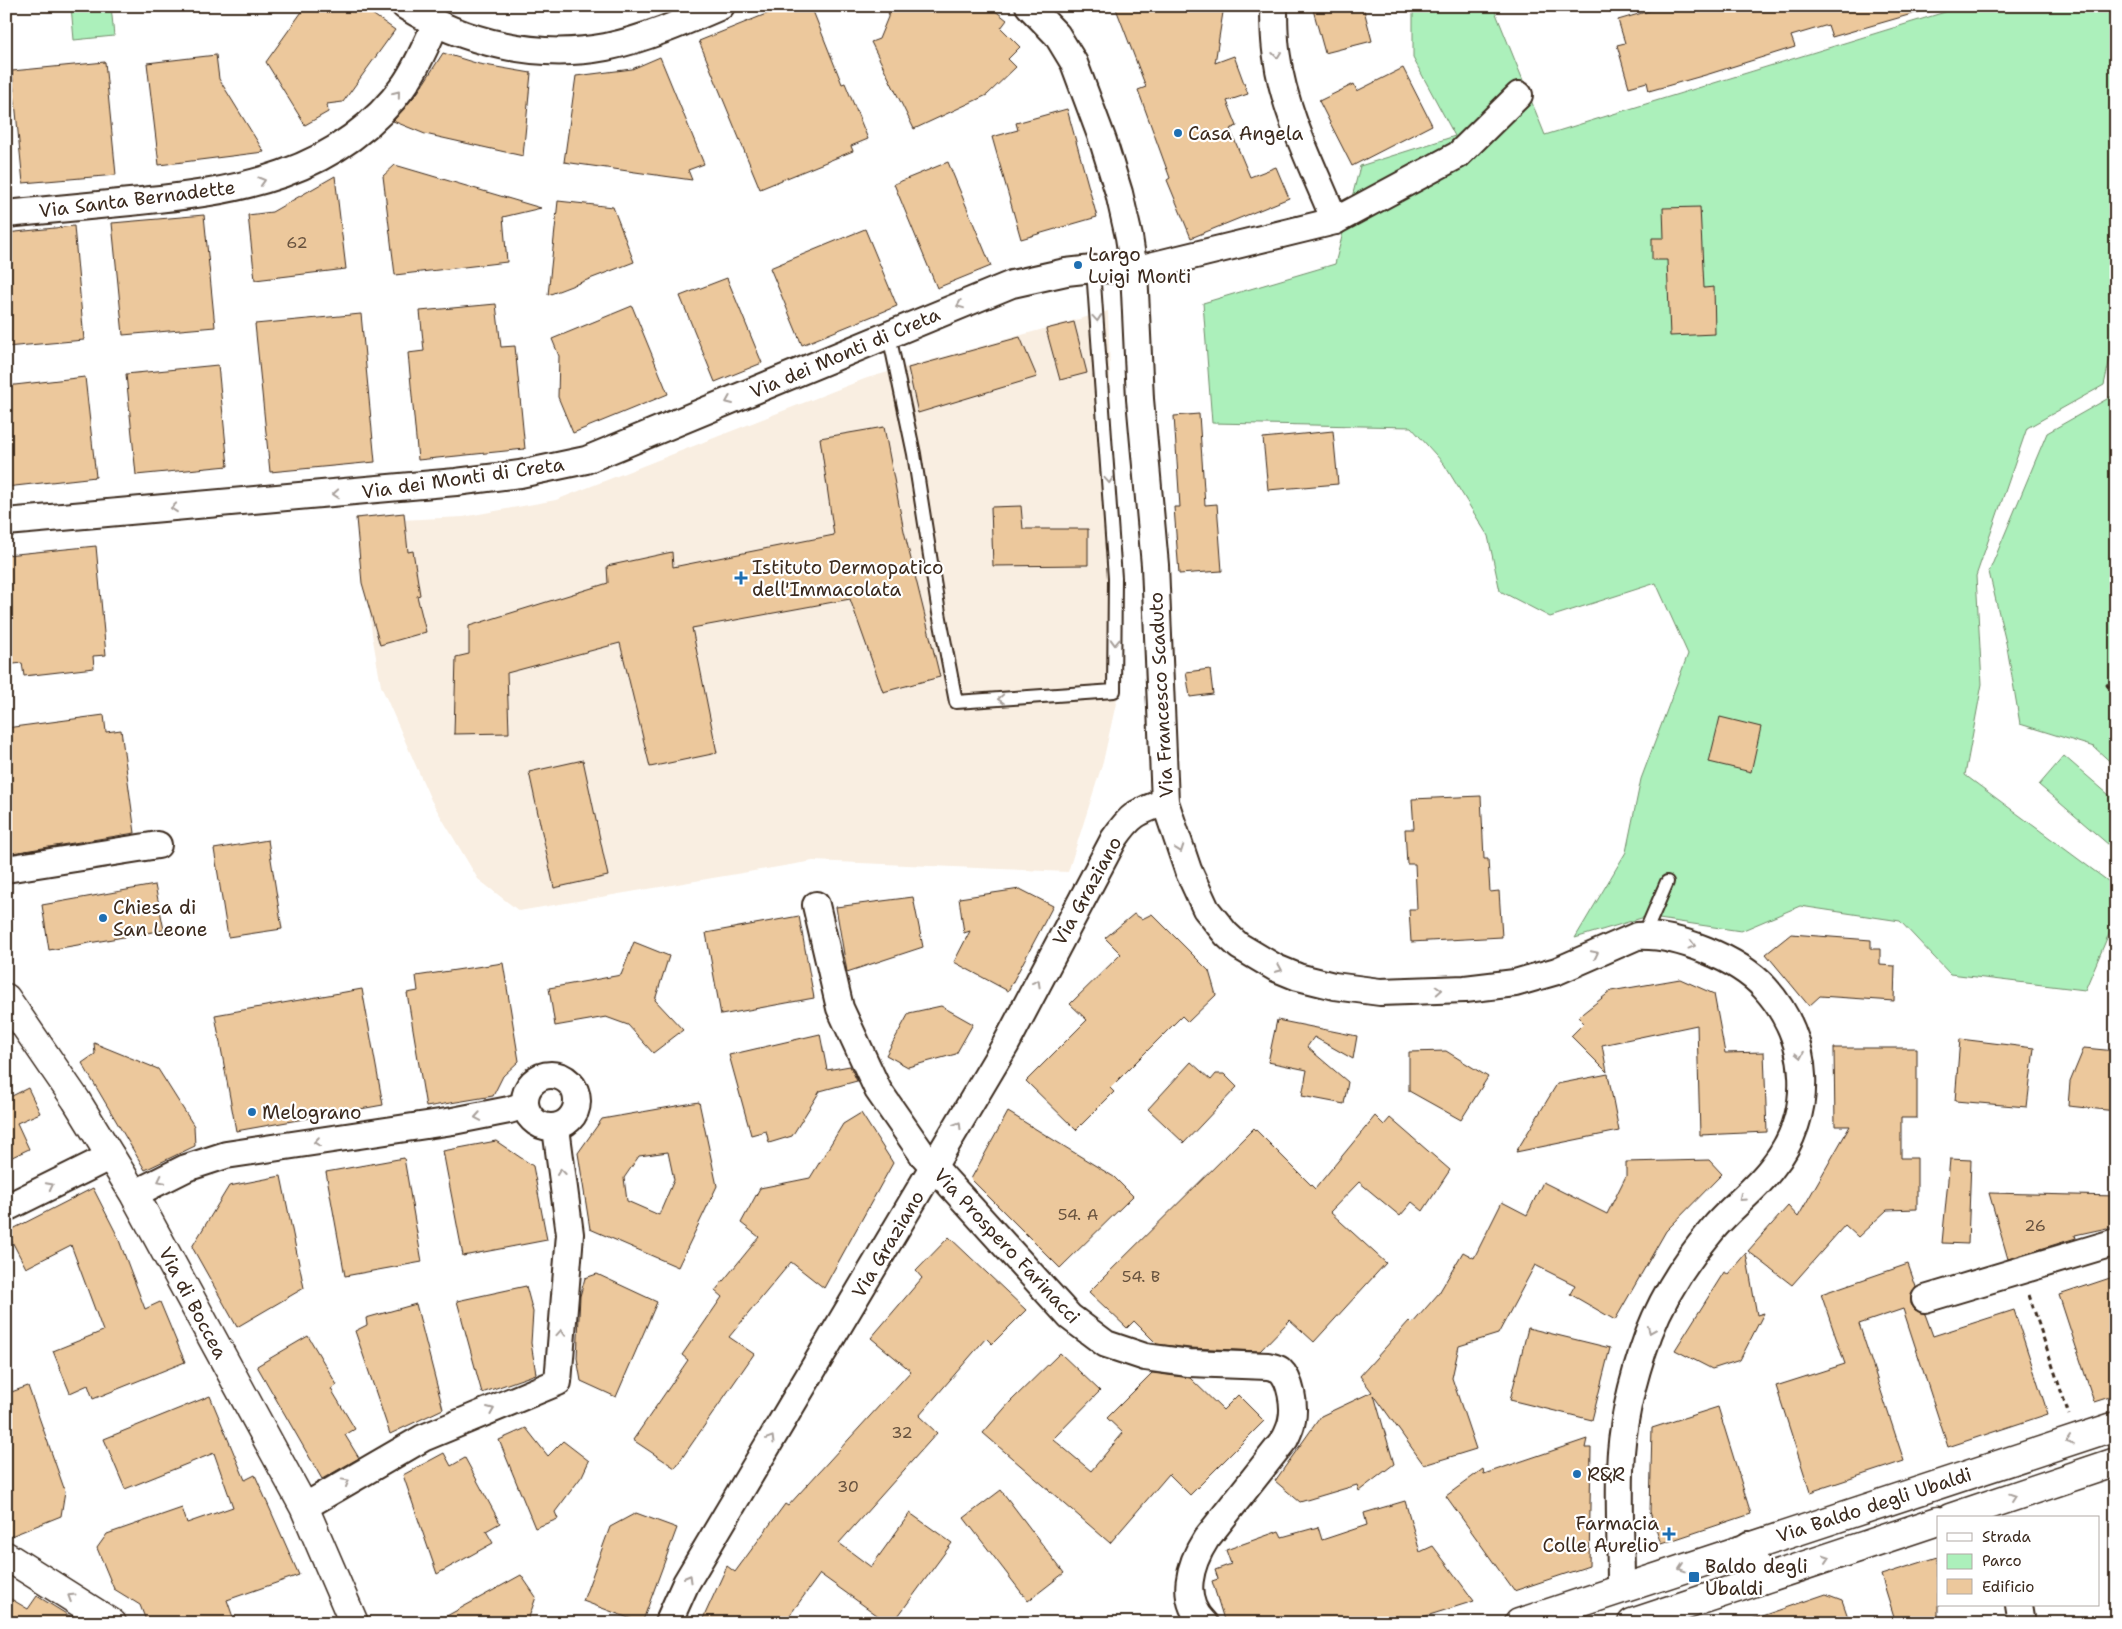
<svg xmlns="http://www.w3.org/2000/svg" width="2122" height="1629" font-family="'Shantell Sans',sans-serif">
	<style>
		.built { fill: #f9eee1 }
		.green { fill: #acf0bb; stroke: #748d6c }
		.building { fill: #ecc89c; stroke: #3b2a1e; fill-rule: evenodd }
		.lines { fill: none; stroke-linecap: round; stroke-linejoin: round }
		.lane-casing { stroke: #3b2a1e; stroke-width: 16 }
		.street-casing { stroke: #3b2a1e; stroke-width: 30 }
		.secondary-casing { stroke: #3b2a1e; stroke-width: 31 }
		.path { stroke: #3b2a1e; stroke-width: 3; stroke-dasharray: 5 4; stroke-linecap: butt }
		.lane { stroke: #fff; stroke-width: 12 }
		.street { stroke: #fff; stroke-width: 26 }
		.secondary { stroke: #fff; stroke-width: 28 }
		.oneway { stroke: #a79f9a }
		.poi-dot { fill: #1f6fb2; stroke: #fff; stroke-width: 2 }
		.labels { text-anchor: middle; dominant-baseline: central; stroke-width: 4.5; stroke-linejoin: round; paint-order: stroke }
		.number-label { font-size: 16px; fill: #67523e }
		.poi-label { font-size: 19px; fill: #3b2a1e; stroke: #fff; text-anchor: start }
		.street-label { font-size: 19px; fill: #3b2a1e; stroke: #fff }
	</style>
	<rect width="100%" height="100%" fill="#fff"/>
	<filter id="ink" filterUnits="userSpaceOnUse"><feTurbulence type="fractalNoise" baseFrequency=".02" numOctaves="2"/><feDisplacementMap in="SourceGraphic" scale="10" xChannelSelector="R" yChannelSelector="G"/><feConvolveMatrix kernelMatrix="1 2 1 2 8 2 1 2 1" color-interpolation-filters="sRGB"/></filter>
	<g filter="url(#ink)">
		<polygon class="built" points="1108,311 1120,685 1103,762 1068,872 813,861 519,911 478,879 431,800 381,686 372,634 358,522 463,517 556,500 867,378"/>
		<g class="green">
			<polygon points="71,6 111,6 114,36 74,40"/>
			<polygon points="1413,6 1493,6 1545,135 1958,8 2116,6 2116,331 2104,385 2027,428 1976,576 1982,684 1965,775 2116,887 2116,917 2085,990 1950,974 1900,921 1800,906 1741,931 1645,917 1575,938 1626,852 1641,779 1688,654 1656,583 1550,617 1500,591 1488,536 1444,464 1411,427 1212,423 1203,303 1335,264 1360,166 1455,136 1413,58"/>
			<polygon points="2116,389 2116,767 2094,747 2020,724 2007,647 1989,572 2047,433 2114,395"/>
			<polygon points="2064,756 2116,801 2116,851 2039,785"/>
		</g>
		<g class="building">
			<polygon points="306,6 361,6 395,30 343,102 327,104 328,112 305,125 266,62"/>
			<polygon points="786,6 811,6 842,84 845,83 868,139 851,146 853,151 760,189 699,41"/>
			<polygon points="889,6 989,6 1007,20 1001,28 1020,47 1008,59 1016,67 987,95 914,129 871,42 879,39 888,17"/>
			<polygon points="1115,6 1224,6 1215,63 1234,56 1248,94 1227,101 1237,126 1230,129 1250,177 1276,167 1289,198 1191,238 1167,180 1170,178 1138,90 1146,87"/>
			<polygon points="1312,6 1363,6 1372,41 1325,53"/>
			<polygon points="1666,6 1918,6 1919,12 1832,37 1828,25 1791,36 1795,47 1709,74 1649,91 1647,82 1629,87 1617,45 1625,43 1618,20"/>
			<polygon points="443,53 479,64 531,73 523,156 425,134 393,121 418,92"/>
			<polygon points="216,55 219,79 264,152 159,165 147,63"/>
			<polygon points="660,57 704,164 688,170 692,180 564,162 576,76 632,69"/>
			<polygon points="105,62 116,175 23,183 12,71"/>
			<polygon points="1403,68 1432,125 1352,166 1319,101 1354,84 1357,91"/>
			<polygon points="1067,109 1097,217 1021,239 992,137 1018,130 1016,123"/>
			<polygon points="948,162 991,266 937,288 894,184"/>
			<polygon points="395,165 541,208 503,217 507,262 395,275 383,176"/>
			<polygon points="335,176 346,269 255,280 248,215 272,212"/>
			<polygon points="558,201 613,207 634,262 548,295"/>
			<polygon points="1700,207 1704,288 1714,287 1715,334 1670,336 1667,260 1652,260 1652,238 1664,238 1663,208"/>
			<polygon points="204,215 215,327 123,335 112,223"/>
			<polygon points="74,226 84,340 6,347 6,233"/>
			<polygon points="865,229 897,306 802,345 770,268"/>
			<polygon points="727,278 762,363 715,382 680,296"/>
			<polygon points="496,304 501,347 515,346 525,449 418,460 408,353 424,351 420,311"/>
			<polygon points="632,306 668,394 573,433 558,397 559,356 552,339"/>
			<polygon points="361,314 375,462 270,472 255,324"/>
			<polygon points="1074,322 1087,373 1060,380 1046,329"/>
			<polygon points="1020,337 1037,377 918,413 908,368"/>
			<polygon points="218,365 228,466 136,475 126,374"/>
			<polygon points="85,377 96,477 6,487 6,386"/>
			<polygon points="1199,414 1205,505 1217,504 1222,571 1179,574 1174,507 1180,507 1174,416"/>
			<polygon points="884,427 904,531 940,677 883,692 850,599 692,628 717,753 650,767 620,643 507,673 509,733 454,734 456,657 469,654 469,626 608,583 607,566 672,552 673,567 834,535 820,438"/>
			<polygon points="1333,431 1338,484 1268,490 1263,438"/>
			<polygon points="1021,506 1023,529 1088,529 1088,565 993,566 991,507"/>
			<polygon points="404,513 408,552 413,551 420,595 417,596 426,632 380,645 362,583 356,518"/>
			<polygon points="96,546 106,655 93,656 94,668 24,676 22,663 6,665 6,555"/>
			<polygon points="1210,669 1213,694 1190,697 1186,672"/>
			<polygon points="104,715 106,732 121,730 135,833 6,854 6,728"/>
			<polygon points="1720,717 1761,727 1751,772 1709,762"/>
			<polygon points="583,760 608,876 554,888 529,772"/>
			<polygon points="1481,796 1484,859 1488,859 1490,892 1499,891 1502,937 1411,942 1409,909 1417,909 1415,864 1407,864 1405,829 1414,829 1412,799"/>
			<polygon points="268,840 282,929 228,937 214,849"/>
			<polygon points="155,885 164,930 49,950 42,905"/>
			<polygon points="1020,889 1053,906 1008,991 954,962 970,931 964,933 959,898"/>
			<polygon points="913,897 923,947 847,972 836,907"/>
			<polygon points="1134,914 1142,919 1152,914 1209,971 1216,995 1188,1022 1182,1016 1110,1088 1114,1092 1076,1130 1026,1081 1087,1020 1070,1004 1121,954 1105,938"/>
			<polygon points="799,916 814,998 721,1015 706,933"/>
			<polygon points="1791,934 1871,940 1871,949 1880,949 1880,965 1895,966 1894,1001 1820,996 1809,1006 1766,954"/>
			<polygon points="634,942 669,956 655,1000 683,1030 653,1053 628,1025 606,1017 555,1026 549,988 621,975"/>
			<polygon points="503,963 519,1061 503,1076 493,1096 426,1107 407,993 418,991 416,976"/>
			<polygon points="1680,979 1714,994 1725,1053 1764,1052 1767,1132 1700,1135 1697,1025 1602,1045 1607,1072 1571,1036 1584,1023 1578,1017 1611,991"/>
			<polygon points="362,989 383,1105 236,1131 215,1015"/>
			<polygon points="941,1006 973,1024 956,1054 908,1067 886,1055 909,1013"/>
			<polygon points="1277,1020 1357,1036 1353,1059 1314,1037 1307,1047 1348,1082 1344,1104 1302,1096 1307,1070 1268,1062"/>
			<polygon points="820,1034 827,1070 850,1066 857,1081 820,1091 792,1136 769,1143 766,1131 751,1135 729,1055"/>
			<polygon points="1960,1039 2034,1048 2027,1107 1955,1101"/>
			<polygon points="94,1043 158,1069 194,1126 195,1146 145,1170 82,1063 95,1054"/>
			<polygon points="1834,1048 1917,1048 1917,1118 1901,1118 1901,1158 1917,1158 1917,1209 1887,1210 1858,1237 1845,1225 1792,1285 1748,1251 1788,1206 1798,1217 1850,1126 1835,1126"/>
			<polygon points="2084,1048 2116,1051 2116,1111 2068,1106 2070,1082"/>
			<polygon points="1446,1051 1488,1077 1461,1120 1409,1091 1409,1052"/>
			<polygon points="1191,1062 1211,1080 1216,1074 1224,1074 1237,1087 1184,1143 1148,1109"/>
			<polygon points="1608,1074 1619,1131 1516,1152 1557,1084"/>
			<polygon points="28,1088 40,1113 17,1123 29,1149 6,1160 6,1099"/>
			<path d="M699,1102L717,1186L678,1267L590,1229L578,1153L602,1119ZM668,1152L674,1180L659,1215L627,1201L624,1178L639,1156Z"/>
			<polygon points="1008,1112 1114,1177 1133,1196 1060,1268 971,1179"/>
			<polygon points="861,1113 893,1163 824,1288 791,1262 729,1337 754,1354 675,1468 633,1440 688,1360 682,1355 722,1297 715,1291 759,1237 741,1223 760,1188 810,1178 843,1124"/>
			<polygon points="1375,1116 1384,1125 1390,1118 1450,1170 1423,1211 1412,1202 1400,1216 1359,1182 1330,1212 1386,1263 1314,1342 1290,1320 1260,1351 1190,1348 1157,1344 1134,1321 1127,1328 1089,1292 1254,1128 1315,1189"/>
			<polygon points="496,1141 533,1166 547,1240 463,1256 443,1151"/>
			<polygon points="404,1158 422,1262 345,1276 326,1172"/>
			<polygon points="1950,1159 1971,1160 1968,1244 1942,1243"/>
			<polygon points="1709,1160 1722,1174 1666,1231 1615,1320 1570,1294 1575,1285 1535,1265 1498,1334 1459,1346 1452,1378 1476,1449 1424,1465 1374,1395 1394,1464 1359,1491 1357,1485 1300,1502 1275,1481 1321,1416 1372,1392 1360,1376 1409,1321 1412,1324 1439,1293 1463,1252 1474,1258 1502,1202 1527,1215 1543,1182 1607,1214 1626,1176 1626,1162"/>
			<polygon points="281,1176 304,1288 237,1327 192,1247 229,1186"/>
			<polygon points="93,1188 117,1235 145,1309 160,1302 185,1362 93,1399 88,1385 70,1393 53,1351 103,1331 71,1245 26,1268 7,1232"/>
			<polygon points="1989,1193 2116,1196 2116,1226 2075,1235 2076,1238 2008,1259"/>
			<polygon points="949,1237 1026,1310 992,1344 986,1338 919,1416 937,1433 839,1543 871,1567 910,1513 952,1543 893,1623 888,1623 820,1574 784,1623 701,1623 727,1566 735,1572 785,1504 788,1506 911,1371 871,1338 922,1278 916,1271"/>
			<polygon points="1746,1253 1757,1315 1764,1313 1740,1360 1712,1369 1675,1350 1724,1272 1728,1274"/>
			<polygon points="1908,1264 1916,1287 1911,1295 1911,1304 1915,1310 1925,1314 1933,1336 2014,1310 2048,1414 1948,1447 1903,1309 1859,1324 1904,1461 1810,1492 1776,1386 1845,1364 1821,1294"/>
			<polygon points="597,1274 657,1302 616,1397 581,1381 577,1358 580,1296 585,1278"/>
			<polygon points="2116,1276 2116,1395 2094,1402 2059,1295"/>
			<polygon points="526,1286 533,1312 531,1343 536,1374 482,1393 457,1301"/>
			<polygon points="416,1304 443,1409 390,1434 355,1331 367,1325 366,1318"/>
			<polygon points="1528,1328 1610,1348 1592,1420 1510,1400"/>
			<polygon points="308,1336 337,1385 331,1389 355,1429 345,1435 359,1458 322,1479 257,1366"/>
			<polygon points="1060,1353 1100,1391 1053,1439 1091,1471 1123,1433 1107,1418 1152,1373 1190,1378 1223,1410 1238,1395 1264,1421 1190,1495 1169,1474 1110,1543 983,1433 1010,1402"/>
			<polygon points="28,1386 65,1491 61,1516 6,1538 6,1394"/>
			<polygon points="210,1396 245,1480 255,1475 299,1575 227,1600 235,1623 147,1623 140,1605 114,1589 97,1548 107,1534 182,1508 187,1523 233,1507 214,1453 125,1489 104,1439"/>
			<polygon points="1718,1407 1751,1514 1661,1544 1650,1512 1652,1428"/>
			<polygon points="526,1428 548,1456 563,1441 589,1461 582,1476 555,1512 558,1519 535,1528 499,1440"/>
			<polygon points="1587,1439 1585,1448 1591,1448 1589,1566 1514,1591 1446,1496 1483,1469 1484,1474"/>
			<polygon points="444,1453 451,1466 465,1458 500,1523 486,1531 493,1543 437,1574 403,1475"/>
			<polygon points="1001,1490 1064,1573 1028,1601 964,1518"/>
			<polygon points="1405,1501 1420,1552 1433,1546 1474,1601 1404,1623 1225,1623 1212,1581 1218,1579 1215,1570 1231,1564 1226,1550 1279,1531 1282,1537 1318,1527 1322,1540 1367,1525 1364,1513"/>
			<polygon points="636,1513 677,1528 642,1623 583,1601 610,1527"/>
			<polygon points="1938,1557 1938,1623 1896,1623 1881,1575"/>
			<polygon points="521,1575 536,1597 527,1623 434,1623"/>
			<polygon points="1826,1594 1842,1600 1850,1623 1753,1623 1753,1619"/>
			<polygon points="6,1596 28,1609 37,1596 81,1623 6,1623"/>
		</g>
		<g class="lines">
			<defs>
				<g id="lane">
					<polyline points="889,335 914,454 939,613 956,702 1114,691 1115,578 1093,269"/>
					<polyline points="1644,935 1667,882"/>
				</g>
				<g id="street">
					<path d="M405,6C464,43 538,60 606,47C645,39 684,22 721,6"/>
					<path d="M1029,6L1057,35L1074,63L1103,141L1119,193L1129,237L1134,270L1140,399L1155,565L1165,802L1188,870L1206,909L1226,934L1239,946L1276,968L1298,977L1334,986L1380,992L1465,989L1515,983L1557,971L1637,936C1676,934 1738,958 1765,988C1811,1039 1816,1114 1771,1169C1754,1191 1730,1208 1712,1230C1685,1262 1664,1294 1649,1333C1633,1377 1621,1424 1620,1471C1619,1510 1621,1549 1621,1588"/>
					<path d="M1274,6C1274,23 1274,40 1277,57C1284,112 1314,169 1335,221"/>
					<path d="M6,214C48,210 89,206 130,202C236,192 339,176 405,84C418,65 427,43 436,23"/>
					<polyline points="6,522 456,482 520,474 586,460 1012,284 1066,272 1093,269 1134,270 1335,221 1458,155 1519,95"/>
					<polyline points="6,869 158,845"/>
					<path d="M816,905L840,1008L878,1090L923,1155L1070,1317L1106,1344L1145,1357L1189,1363L1268,1366C1272,1367 1277,1368 1280,1370C1291,1380 1295,1406 1292,1420C1291,1427 1288,1433 1285,1439L1206,1539C1190,1564 1179,1599 1204,1623"/>
					<circle cx="551" cy="1101" r="26"/>
					<polyline points="134,1194 186,1168 226,1155 453,1121 509,1110 525,1105"/>
					<polyline points="6,1208 111,1156"/>
					<polyline points="1925,1299 2116,1242"/>
					<polyline points="304,1507 423,1438 558,1382 570,1234 556,1128"/>
					<polyline points="1749,1545 1762,1580"/>
					<polyline points="2019,1605 2022,1623"/>
					<path d="M668,1623L686,1583L1006,1044L1114,839C1131,814 1137,812 1165,802"/>
				</g>
				<g id="secondary">
					<polyline points="6,998 76,1100 134,1194 304,1507 354,1623"/>
					<polyline points="1950,1518 2116,1462"/>
					<polyline points="6,1556 112,1623"/>
					<polyline points="1519,1623 2116,1426"/>
					<polyline points="1632,1623 1938,1521"/>
				</g>
			</defs>
			<use href="#lane" class="lane-casing"/>
			<use href="#street" class="street-casing"/>
			<use href="#secondary" class="secondary-casing"/>
			<g class="path">
				<polyline points="2116,679 2107,685 2116,697"/>
				<polyline points="2029,1295 2069,1415"/>
			</g>
			<use href="#lane" class="lane"/>
			<use href="#street" class="street"/>
			<use href="#secondary" class="secondary"/>
		</g>
		<defs><path id="oneway-chevron" d="M-2-3.5L2.5 0L-2 3.5" fill="none" stroke-width="1.6" stroke-linecap="round" stroke-linejoin="round" transform="scale(1.25)"/></defs>
		<g class="oneway">
			<use href="#oneway-chevron" transform="translate(1277 55) rotate(83)"/>
			<use href="#oneway-chevron" transform="translate(397 94) rotate(-51)"/>
			<use href="#oneway-chevron" transform="translate(262 181) rotate(-17)"/>
			<use href="#oneway-chevron" transform="translate(960 305) rotate(158)"/>
			<use href="#oneway-chevron" transform="translate(1097 318) rotate(85)"/>
			<use href="#oneway-chevron" transform="translate(729 401) rotate(157)"/>
			<use href="#oneway-chevron" transform="translate(1109 480) rotate(86)"/>
			<use href="#oneway-chevron" transform="translate(336 494) rotate(175)"/>
			<use href="#oneway-chevron" transform="translate(174 508) rotate(175)"/>
			<use href="#oneway-chevron" transform="translate(1115 642) rotate(92)"/>
			<use href="#oneway-chevron" transform="translate(1001 699) rotate(176)"/>
			<use href="#oneway-chevron" transform="translate(1180 849) rotate(70)"/>
			<use href="#oneway-chevron" transform="translate(1692 945) rotate(15)"/>
			<use href="#oneway-chevron" transform="translate(1595 954) rotate(-26)"/>
			<use href="#oneway-chevron" transform="translate(1279 969) rotate(23)"/>
			<use href="#oneway-chevron" transform="translate(1037 983) rotate(-61)"/>
			<use href="#oneway-chevron" transform="translate(1439 990) rotate(-3)"/>
			<use href="#oneway-chevron" transform="translate(1800 1055) rotate(79)"/>
			<use href="#oneway-chevron" transform="translate(478 1117) rotate(170)"/>
			<use href="#oneway-chevron" transform="translate(958 1125) rotate(-59)"/>
			<use href="#oneway-chevron" transform="translate(317 1142) rotate(172)"/>
			<use href="#oneway-chevron" transform="translate(561 1172) rotate(-97)"/>
			<use href="#oneway-chevron" transform="translate(161 1180) rotate(154)"/>
			<use href="#oneway-chevron" transform="translate(50 1186) rotate(-27)"/>
			<use href="#oneway-chevron" transform="translate(1742 1198) rotate(138)"/>
			<use href="#oneway-chevron" transform="translate(1651 1330) rotate(112)"/>
			<use href="#oneway-chevron" transform="translate(561 1333) rotate(-86)"/>
			<use href="#oneway-chevron" transform="translate(491 1410) rotate(-23)"/>
			<use href="#oneway-chevron" transform="translate(771 1439) rotate(-59)"/>
			<use href="#oneway-chevron" transform="translate(2069 1441) rotate(162)"/>
			<use href="#oneway-chevron" transform="translate(346 1482) rotate(-29)"/>
			<use href="#oneway-chevron" transform="translate(2013 1497) rotate(-19)"/>
			<use href="#oneway-chevron" transform="translate(1827 1558) rotate(-18)"/>
			<use href="#oneway-chevron" transform="translate(1682 1568) rotate(161)"/>
			<use href="#oneway-chevron" transform="translate(689 1578) rotate(-60)"/>
			<use href="#oneway-chevron" transform="translate(71 1597) rotate(-148)"/>
		</g>
	</g>
	<g class="poi-dot">
		<circle cx="1178" cy="133" r="5"/>
		<circle cx="1078" cy="265" r="5"/>
		<path d="M738.5 570.5h5v5h5v5h-5v5h-5v-5h-5v-5h5z"/>
		<circle cx="103" cy="918" r="5"/>
		<circle cx="252" cy="1112" r="5"/>
		<circle cx="1577" cy="1474" r="5"/>
		<path d="M1666.5 1526.5h5v5h5v5h-5v5h-5v-5h-5v-5h5z"/>
		<rect x="1688" y="1571" width="12" height="12" rx="2.5"/>
	</g>
	<g class="labels">
		<g class="number-label">
			<text x="297" y="242">62</text>
			<text x="1078" y="1214">54. А</text>
			<text x="2035" y="1225">26</text>
			<text x="1141" y="1276">54. В</text>
			<text x="902" y="1432">32</text>
			<text x="848" y="1486">30</text>
		</g>
		<g class="poi-label">
			<text x="1188" y="133">Casa Angela</text>
			<text x="1088" y="254">Largo<tspan x="1088" dy="22">Luigi Monti</tspan></text>
			<text x="752" y="567">Istituto Dermopatico<tspan x="752" dy="22">dell'Immacolata</tspan></text>
			<text x="113" y="907">Chiesa di<tspan x="113" dy="22">San Leone</tspan></text>
			<text x="262" y="1112">Melograno</text>
			<text x="1587" y="1474">R&amp;R</text>
			<text x="1659" y="1523" text-anchor="end">Farmacia<tspan x="1659" dy="22">Colle Aurelio</tspan></text>
			<text x="1705" y="1566">Baldo degli<tspan x="1705" dy="22">Ubaldi</tspan></text>
		</g>
		<g class="street-label">
			<text transform="translate(137 199) rotate(-7)">Via Santa Bernadette</text>
			<text transform="translate(845 353) rotate(-23)">Via dei Monti di Creta</text>
			<text transform="translate(463 478) rotate(-8)">Via dei Monti di Creta</text>
			<text transform="translate(1161 695) rotate(-93)">Via Francesco Scaduto</text>
			<text transform="translate(1087 891) rotate(-61)">Via Graziano</text>
			<text transform="translate(888 1244) rotate(-59)">Via Graziano</text>
			<text transform="translate(1007 1246) rotate(47)">Via Prospero Farinacci</text>
			<text transform="translate(193 1303) rotate(62)">Via di Boccea</text>
			<text transform="translate(1874 1505) rotate(-18)">Via Baldo degli Ubaldi</text>
		</g>
	</g>
	<rect width="2122" height="1629" fill="none" stroke="#fff" stroke-width="25"/>
	<rect x="12" y="12" width="2097" height="1604" fill="none" stroke="#3b2a1e" stroke-width="2" filter="url(#ink)"/>
	<rect x="1937" y="1516" width="162" height="90" fill="#ffffff" stroke="#b1aaa5"/>
	<rect x="1947" y="1533" width="25" height="8" fill="#ffffff" stroke="#b1aaa5"/>
	<text x="1982" y="1542" font-size="15" fill="#3b2a1e">Strada</text>
	<rect x="1947" y="1554" width="25" height="15" fill="#acf0bb" stroke="#b1aaa5"/>
	<text x="1982" y="1566" font-size="15" fill="#3b2a1e">Parco</text>
	<rect x="1947" y="1579" width="25" height="15" fill="#ecc89c" stroke="#b1aaa5"/>
	<text x="1982" y="1592" font-size="15" fill="#3b2a1e">Edificio</text>
</svg>
